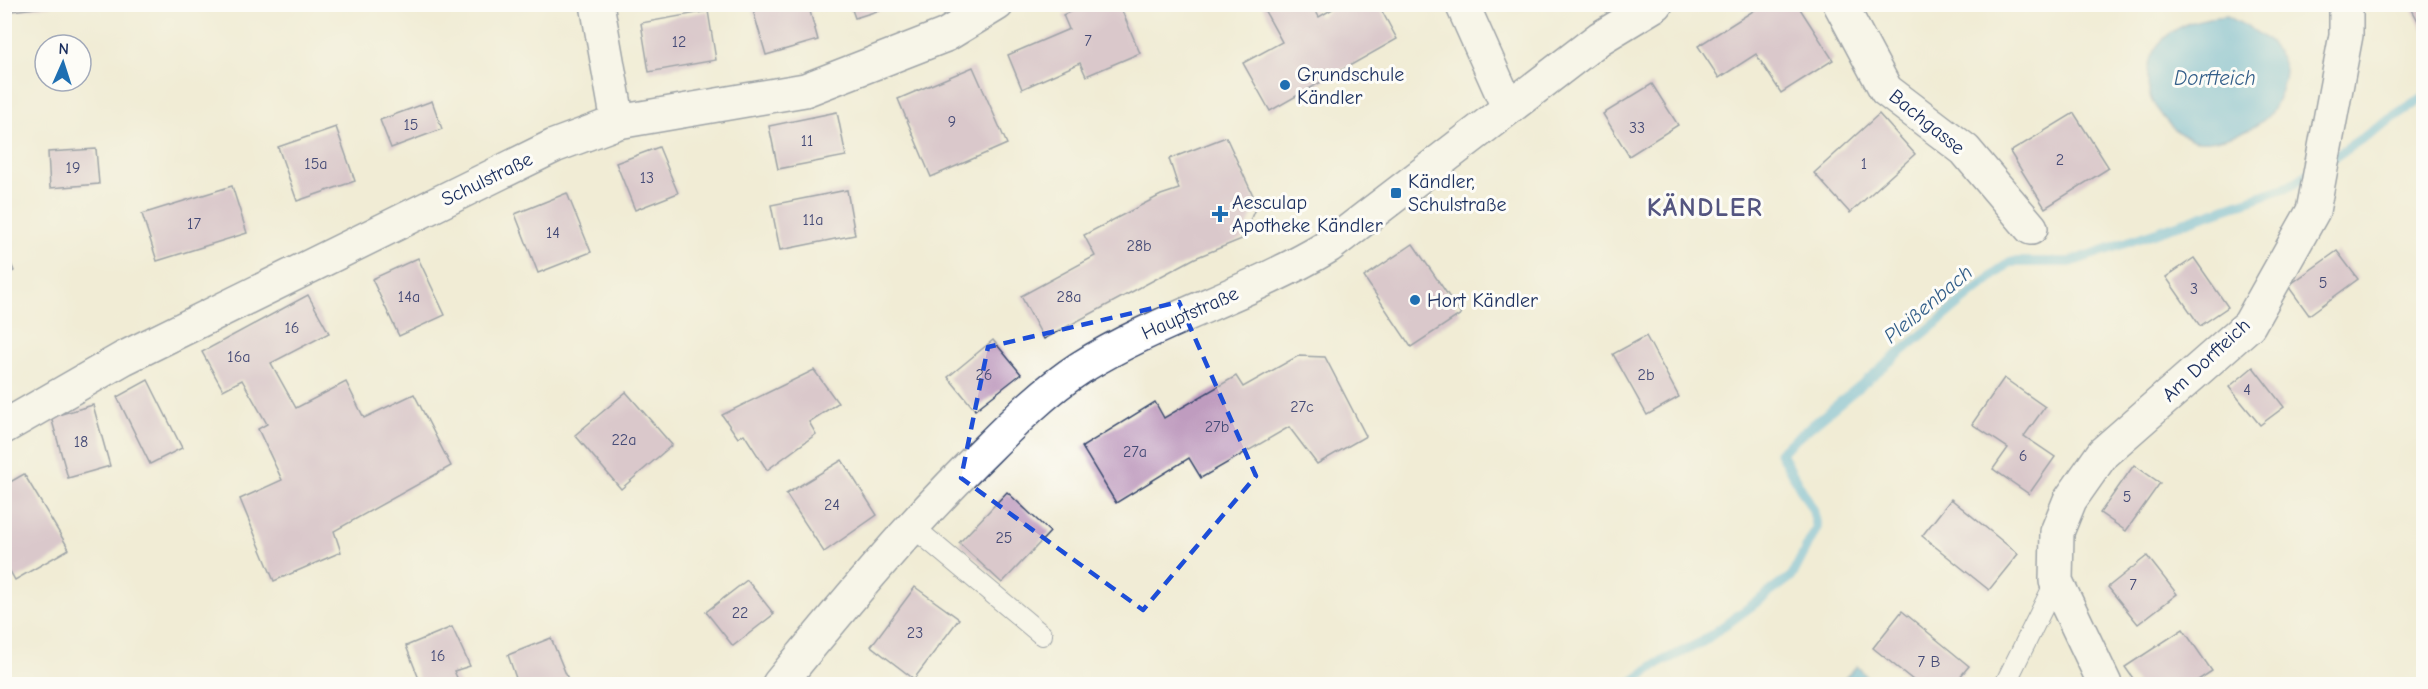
<svg xmlns="http://www.w3.org/2000/svg" width="2428" height="689" font-family="'Comic Neue',sans-serif">
	<style>
		.water { fill: #5cb4d9; stroke: #3c729c; stroke-width: 1.5 }
		.lines { fill: none; stroke-linecap: round; stroke-linejoin: round }
		.stream { stroke: #5cb4d9; stroke-width: 10 }
		.building { fill: #bf9cbf }
		.service-casing { stroke: #3b4b70; stroke-width: 22 }
		.minor-casing { stroke: #3b4b70; stroke-width: 36 }
		.tertiary-casing { stroke: #3b4b70; stroke-width: 36 }
		.service { stroke: #fff; stroke-width: 20 }
		.minor { stroke: #fff; stroke-width: 33 }
		.tertiary { stroke: #fff; stroke-width: 33 }
		.marked { fill: none; stroke: #1d4ed8; stroke-width: 4.5; stroke-dasharray: 12 8; stroke-linejoin: round }
		.poi-dot { fill: #1f6fb2; stroke: #fdfcf7; stroke-width: 2 }
		.labels { text-anchor: middle; dominant-baseline: central; stroke-width: 6; stroke-linejoin: round; paint-order: stroke }
		.number-label { font-size: 16px; fill: #444a76 }
		.poi-label { font-size: 20px; fill: #1b2f5e; stroke: #fdfcf7; text-anchor: start }
		.street-label { font-size: 20px; fill: #1b2f5e; stroke: #fdfcf7 }
		.water-label { font-size: 21px; font-style: italic; fill: #325e89; stroke: #fdfcf7 }
		.district-label { font-size: 26px; font-weight: bold; letter-spacing: 1.5px; fill: #545580; stroke: #fdfcf7 }
	</style>
	<rect width="100%" height="100%" fill="#fdfcf7"/>
	<filter id="ink" filterUnits="userSpaceOnUse"><feTurbulence type="fractalNoise" baseFrequency=".0167" numOctaves="2"/><feDisplacementMap in="SourceGraphic" scale="12" xChannelSelector="R" yChannelSelector="G"/><feConvolveMatrix kernelMatrix="1 2 1 2 8 2 1 2 1" color-interpolation-filters="sRGB"/></filter>
	<filter id="wash" filterUnits="userSpaceOnUse"><feTurbulence type="fractalNoise" baseFrequency=".008" numOctaves="4" result="noise"/><feDisplacementMap in="SourceGraphic" scale="24" xChannelSelector="R" yChannelSelector="G"/><feGaussianBlur stdDeviation="1.35" result="paint"/><feColorMatrix in="noise" values="0 0 0 0 0 0 0 0 0 0 0 0 0 0 0 0 0 1.4 0 .05"/><feComposite in="paint" operator="in"/></filter>
	<g filter="url(#wash)">
		<rect width="100%" height="100%" fill="#f1ecd6"/>
		<g class="water">
			<path d="M2227,16C2242,24 2261,33 2273,46C2277,51 2285,65 2285,71C2284,84 2276,109 2267,117C2253,131 2209,147 2190,139C2179,134 2169,125 2162,116C2158,109 2152,104 2150,96C2137,42 2179,19 2227,16Z"/>
			<polygon points="1857,666 1873,683 1839,684"/>
		</g>
		<g class="lines">
			<g class="stream">
				<polyline points="2331,159 2424,97"/>
				<polyline points="1630,684 1655,665 1702,642 1792,576 1817,527 1813,510 1780,452 2010,262 2070,262 2290,186 2313,171"/>
			</g>
		</g>
		<g id="blocks">
			<g class="building">
				<polygon points="4,4 51,4 51,6 4,12"/>
				<polygon points="760,4 808,4 818,40 766,55 752,7"/>
				<polygon points="850,4 896,4 896,5 855,18"/>
				<polygon points="1087,4 1119,4 1140,53 1086,76 1080,63 1022,89 1008,55 1069,29 1063,15"/>
				<polygon points="1261,4 1312,4 1319,17 1341,4 1378,4 1397,39 1270,111 1243,63 1282,42"/>
				<polygon points="1764,4 1797,4 1833,60 1781,93 1756,54 1719,78 1698,46"/>
				<polygon points="1856,4 1879,4 1861,14"/>
				<polygon points="2409,4 2424,4 2424,32"/>
				<polygon points="708,11 716,60 649,72 641,23"/>
				<polygon points="973,67 1007,144 931,177 898,99"/>
				<polygon points="1652,84 1678,125 1629,156 1603,114"/>
				<polygon points="432,101 442,129 391,148 380,120"/>
				<polygon points="837,112 846,156 778,169 769,126"/>
				<polygon points="2074,113 2109,168 2045,208 2010,152"/>
				<polygon points="1879,114 1915,154 1850,213 1814,173"/>
				<polygon points="336,127 355,181 297,201 278,147"/>
				<polygon points="1226,137 1257,204 1242,239 1195,258 1044,339 1021,296 1095,256 1084,235 1161,195 1179,189 1169,159"/>
				<polygon points="659,147 678,193 635,210 616,163"/>
				<polygon points="96,149 99,184 50,188 48,152"/>
				<polygon points="232,186 247,233 157,261 142,214"/>
				<polygon points="847,190 855,235 780,250 771,205"/>
				<polygon points="567,193 591,252 538,273 515,214"/>
				<polygon points="1413,244 1461,314 1411,347 1364,277"/>
				<polygon points="5,249 14,271 5,276"/>
				<polygon points="2337,251 2358,279 2309,315 2288,286"/>
				<polygon points="418,258 445,315 399,336 372,279"/>
				<polygon points="2194,258 2228,307 2200,326 2166,277"/>
				<polygon points="308,295 329,333 271,363 296,408 346,382 364,418 414,394 451,466 334,531 341,552 274,581 240,499 282,480 258,429 267,424 242,380 223,390 202,352"/>
				<polygon points="1646,336 1679,397 1647,415 1613,354"/>
				<polygon points="993,340 1021,374 975,410 948,377"/>
				<polygon points="1298,356 1325,357 1366,436 1317,464 1289,427 1201,478 1189,458 1116,503 1082,447 1155,402 1164,418 1236,376 1243,387"/>
				<polygon points="2253,367 2284,407 2260,425 2229,387"/>
				<polygon points="814,370 838,403 809,422 816,434 767,470 744,434 738,438 722,415"/>
				<polygon points="2004,378 2045,407 2024,436 2055,457 2029,494 1993,469 2008,448 1972,424"/>
				<polygon points="148,380 182,448 150,464 117,397"/>
				<polygon points="626,392 672,445 621,489 575,435"/>
				<polygon points="93,405 110,466 68,478 51,417"/>
				<polygon points="842,460 877,515 824,552 786,494"/>
				<polygon points="2134,465 2160,483 2126,531 2100,513"/>
				<polygon points="24,474 69,549 15,580 5,562 5,485"/>
				<polygon points="1007,492 1050,532 1002,583 959,543"/>
				<polygon points="1951,499 2018,554 1989,590 1922,536"/>
				<polygon points="2147,556 2177,594 2138,624 2108,587"/>
				<polygon points="747,580 774,614 733,646 706,612"/>
				<polygon points="915,587 959,619 914,679 871,646"/>
				<polygon points="1902,611 1969,666 1954,684 1918,684 1873,648"/>
				<polygon points="452,627 470,666 454,671 460,684 421,684 406,646"/>
				<polygon points="2183,629 2212,671 2192,684 2137,684 2125,667"/>
				<polygon points="551,638 570,684 518,684 508,655"/>
				<polygon points="385,679 388,684 367,684"/>
			</g>
		</g>
	</g>
	<g filter="url(#ink)">
		<use href="#blocks" fill-opacity="0" stroke="#3b4b70" stroke-width="1.5"/>
		<g class="lines">
			<defs>
				<g id="service">
					<polyline points="912,526 1042,635"/>
					<polyline points="2005,684 2056,581"/>
				</g>
				<g id="minor">
					<polyline points="597,4 618,122"/>
					<polyline points="1462,4 1508,107"/>
					<polyline points="1840,4 1886,90 1965,150 2031,228"/>
					<polyline points="4,427 124,358 554,146 618,122 805,90 946,35 997,4"/>
					<polyline points="2105,684 2056,581 2057,532 2070,500 2103,453 2249,325 2313,211 2346,35 2346,4"/>
				</g>
				<path id="tertiary" d="M779,684C845,603 912,522 987,449C1015,421 1046,390 1080,368C1158,319 1250,294 1329,246L1600,38L1656,4"/>
			</defs>
			<use href="#service" class="service-casing"/>
			<use href="#minor" class="minor-casing"/>
			<use href="#tertiary" class="tertiary-casing"/>
			<use href="#service" class="service"/>
			<use href="#minor" class="minor"/>
			<use href="#tertiary" class="tertiary"/>
		</g>
	</g>
	<path d="M0 0H2428V689H0ZM1179,302L1256,476L1143,610L961,478L988,347Z" fill="#f1ecd6" fill-opacity=".55" fill-rule="evenodd"/>
	<path class="marked" d="M1179,302L1256,476L1143,610L961,478L988,347Z"/>
	<g class="poi-dot">
		<circle cx="1285" cy="85" r="6"/>
		<rect x="1390" y="187" width="12" height="12" rx="3"/>
		<path d="M1217 205h6v6h6v6h-6v6h-6v-6h-6v-6h6z"/>
		<circle cx="1415" cy="300" r="6"/>
	</g>
	<g class="labels">
		<g class="number-label">
			<text x="1088" y="41">7</text>
			<text x="679" y="42">12</text>
			<text x="952" y="122">9</text>
			<text x="411" y="125">15</text>
			<text x="1637" y="128">33</text>
			<text x="807" y="141">11</text>
			<text x="2060" y="160">2</text>
			<text x="316" y="164">15a</text>
			<text x="1864" y="164">1</text>
			<text x="73" y="168">19</text>
			<text x="647" y="178">13</text>
			<text x="813" y="220">11a</text>
			<text x="194" y="224">17</text>
			<text x="553" y="233">14</text>
			<text x="1139" y="246">28b</text>
			<text x="2323" y="283">5</text>
			<text x="2194" y="289">3</text>
			<text x="409" y="297">14a</text>
			<text x="1069" y="297">28a</text>
			<text x="292" y="328">16</text>
			<text x="239" y="357">16a</text>
			<text x="984" y="375">26</text>
			<text x="1646" y="375">2b</text>
			<text x="2247" y="390">4</text>
			<text x="1302" y="407">27c</text>
			<text x="1217" y="427">27b</text>
			<text x="624" y="440">22a</text>
			<text x="81" y="442">18</text>
			<text x="1135" y="452">27a</text>
			<text x="2023" y="456">6</text>
			<text x="2127" y="497">5</text>
			<text x="832" y="505">24</text>
			<text x="1004" y="538">25</text>
			<text x="2133" y="585">7</text>
			<text x="740" y="613">22</text>
			<text x="915" y="633">23</text>
			<text x="438" y="656">16</text>
			<text x="1929" y="662">7 B</text>
		</g>
		<g class="poi-label">
			<text x="1297" y="74">Grundschule<tspan x="1297" dy="23">Kändler</tspan></text>
			<text x="1408" y="181">Kändler,<tspan x="1408" dy="23">Schulstraße</tspan></text>
			<text x="1232" y="202">Aesculap<tspan x="1232" dy="23">Apotheke Kändler</tspan></text>
			<text x="1427" y="300">Hort Kändler</text>
		</g>
		<g class="street-label">
			<text transform="translate(1927 122) rotate(39)">Bachgasse</text>
			<text transform="translate(487 179) rotate(-26)">Schulstraße</text>
			<text transform="translate(1190 313) rotate(-24)">Hauptstraße</text>
			<text transform="translate(2206 360) rotate(-43)">Am Dorfteich</text>
		</g>
		<g class="water-label">
			<text x="2215" y="78">Dorfteich</text>
			<text transform="translate(1928 304) rotate(-40)">Pleißenbach</text>
		</g>
		<g class="district-label">
			<text x="1705" y="208">KÄNDLER</text>
		</g>
	</g>
	<rect width="2428" height="689" fill="none" stroke="#fdfcf7" stroke-width="24"/>
	<g transform="translate(63 63) rotate(3)"><circle r="28" fill="#fdfcf7" stroke="#a3aaba" stroke-width="1.5"/>
	<path d="M0-4.5L10 22L0 15L-10 22Z" fill="#1f6fb2"/>
	<text y="-9" font-size="16" font-weight="bold" text-anchor="middle" fill="#1b2f5e">N</text>
	</g>
</svg>
